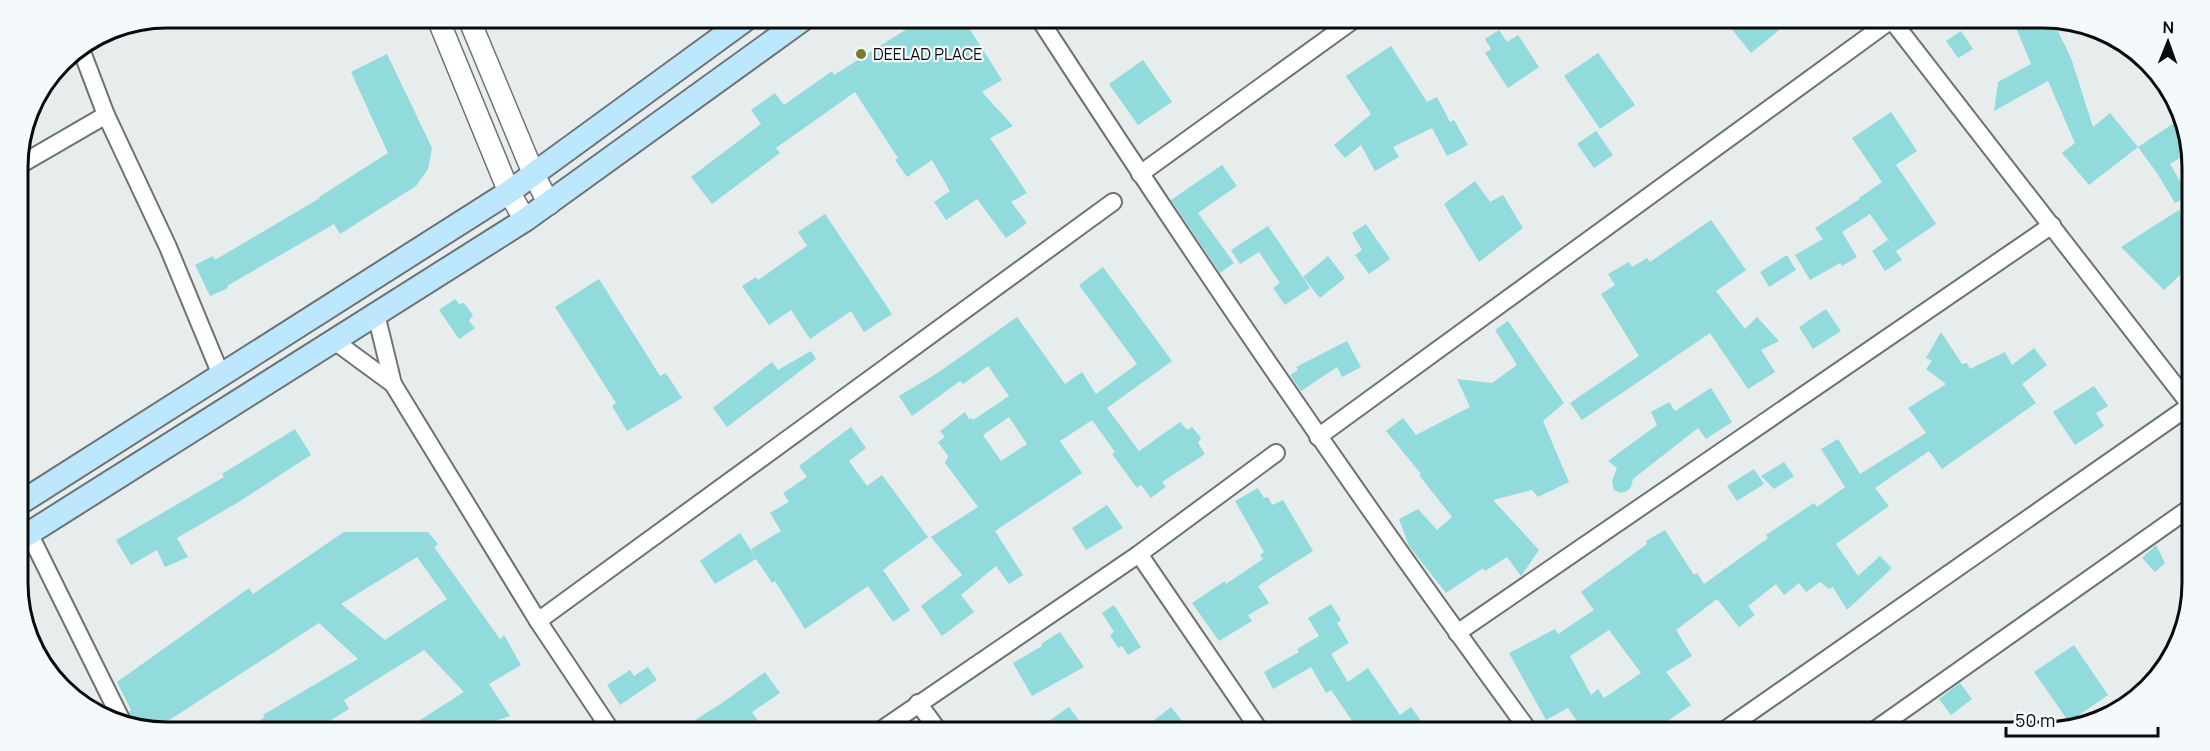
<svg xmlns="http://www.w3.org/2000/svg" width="2210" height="751" font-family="Manrope,sans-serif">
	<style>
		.building { fill: #91dbdc; fill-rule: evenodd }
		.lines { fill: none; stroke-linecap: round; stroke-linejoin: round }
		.minor-casing { stroke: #6d7273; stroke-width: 20 }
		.tertiary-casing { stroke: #6d7273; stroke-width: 24 }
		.secondary-casing { stroke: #6d7273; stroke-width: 26 }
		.minor { stroke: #fff; stroke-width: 16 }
		.tertiary { stroke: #fff; stroke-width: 21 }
		.secondary { stroke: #bde7fd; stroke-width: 22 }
		.poi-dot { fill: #797a21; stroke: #f4f9fb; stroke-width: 2 }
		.labels { text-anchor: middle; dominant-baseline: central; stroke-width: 4.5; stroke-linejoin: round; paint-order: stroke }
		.poi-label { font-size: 16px; fill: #0a0b0c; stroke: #f4f9fb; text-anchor: start }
		.rim { fill: none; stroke: #0a0b0c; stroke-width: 3 }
	</style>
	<rect width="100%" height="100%" fill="#e7eced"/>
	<g class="building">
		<polygon points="921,20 964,20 1002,80 982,92 1013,126 990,138 1027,193 1011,202 1027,223 1006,238 977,199 946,220 934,202 950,191 932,160 907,177 895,160 898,158 855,92 776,148 780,153 712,204 691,177 761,124 751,110 775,93 784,105 832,71 834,75"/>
		<polygon points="1726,22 1789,22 1751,53"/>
		<polygon points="2014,23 2054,23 2071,58 2093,127 2110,113 2138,147 2089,185 2062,153 2075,143 2048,81 1994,111 1998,82 2031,64"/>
		<polygon points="1499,30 1507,42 1518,35 1539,67 1508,88 1485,53 1491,49 1485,39"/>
		<polygon points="1961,31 1973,49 1958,58 1946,41"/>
		<polygon points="1391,46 1427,102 1437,97 1450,122 1454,120 1468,145 1447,156 1432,128 1393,147 1399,157 1375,171 1361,145 1345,158 1334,145 1371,114 1346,76"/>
		<polygon points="1598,53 1635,105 1600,129 1564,76"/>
		<polygon points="387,54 432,148 428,169 416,186 340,234 334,224 227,286 228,288 210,296 195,265 213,256 215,260 320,198 319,197 388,153 351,72"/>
		<polygon points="1143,60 1172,102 1138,125 1109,84"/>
		<polygon points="1891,112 1917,151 1896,165 1936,224 1896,251 1870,214 1842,232 1857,257 1842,266 1840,263 1810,280 1795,255 1823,239 1815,228 1860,199 1859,198 1882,182 1852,138"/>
		<polygon points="2180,119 2189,142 2189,152 2170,164 2189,196 2175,203 2157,173 2138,147"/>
		<polygon points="1596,131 1613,155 1594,168 1577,144"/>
		<polygon points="1222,165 1237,186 1198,213 1234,263 1220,273 1171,200"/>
		<polygon points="1475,181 1490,202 1503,195 1523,228 1479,262 1444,204"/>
		<polygon points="2179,210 2189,225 2189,267 2164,290 2121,247"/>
		<polygon points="825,214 892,314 864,332 851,311 810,339 791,310 769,325 742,286 756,277 758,280 807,246 798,232"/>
		<polygon points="1711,220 1746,270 1716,291 1745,329 1757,317 1779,341 1761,350 1775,372 1748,389 1710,333 1582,420 1570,403 1639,356 1601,294 1615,285 1608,274 1629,262 1632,267 1647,258 1650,262"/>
		<polygon points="1366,224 1390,259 1369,274 1355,255 1362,250 1352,233"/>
		<polygon points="1268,226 1310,288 1285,305 1273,288 1280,283 1259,252 1240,264 1231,250"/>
		<polygon points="1888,240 1902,260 1885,271 1872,251"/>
		<polygon points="1787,255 1796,270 1769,287 1760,272"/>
		<polygon points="1328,256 1345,278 1320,298 1303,277"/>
		<path d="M1103,267L1172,361L1107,408L1139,451L1180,422L1187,430L1192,427L1201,438L1198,443L1205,454L1162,482L1166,487L1151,498L1141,485L1137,488L1112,454L1115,452L1092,420L1060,441L1082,473L995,531L1023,575L1009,584L996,566L961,595L974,612L942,636L921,606L962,575L931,537L978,507L945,463L948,456L938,442L945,437L940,431L965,412L969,419L971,418L973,420L1009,396L988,366L963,384L960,381L912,416L899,396L939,372L1017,317L1065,384L1082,372L1096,394L1137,364L1079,285ZM1009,417L1027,444L1001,461L983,435Z"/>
		<polygon points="599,279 660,376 666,373 682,398 627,431 612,406 616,403 555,307"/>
		<polygon points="455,299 459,304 464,303 473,315 469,321 475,328 459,339 439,310"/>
		<polygon points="1826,309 1841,331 1813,349 1799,327"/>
		<polygon points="1508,321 1564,403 1543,421 1569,482 1538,497 1532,490 1493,500 1539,550 1521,576 1507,557 1485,571 1483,568 1446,593 1409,546 1399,519 1418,509 1437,530 1452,517 1419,475 1421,474 1386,431 1403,418 1416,435 1470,407 1457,379 1492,383 1517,365 1495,330"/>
		<path d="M1941,332L1962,364L1967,363L1970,369L2005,352L2012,365L2034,348L2047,365L2022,384L2036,403L1942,469L1929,451L1875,488L1889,506L1836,544L1858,576L1880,556L1892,568L1847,610L1833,587L1829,589L1820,582L1806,592L1799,583L1784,595L1776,584L1748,606L1755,615L1739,627L1717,599L1676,630L1692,656L1666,672L1691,705L1652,732H1584L1568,708L1546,720L1509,653L1555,629L1558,634L1594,610L1581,592L1647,544L1646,541L1665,530L1694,575L1697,573L1704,584L1768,538L1766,535L1814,503L1817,507L1845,487L1821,449L1838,439L1860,474L1926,433L1908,408L1946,384L1926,369L1932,361L1926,358ZM1609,630L1641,673L1604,698L1598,689L1591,695L1570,656Z"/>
		<polygon points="1347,341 1361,367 1342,377 1337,367 1301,391 1290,375 1298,370 1296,367"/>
		<polygon points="811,351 816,359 727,427 713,408 772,362 778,370"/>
		<polygon points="2094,386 2108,406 2096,413 2104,426 2075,445 2053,412"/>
		<polygon points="1711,388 1732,422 1706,439 1698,428 1633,479 1631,487 1627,491 1621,493 1614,490 1612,481 1617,468 1608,461 1657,425 1651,412 1669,402 1675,411"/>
		<polygon points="851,427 866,448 849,461 867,486 882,475 928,537 883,570 910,610 893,622 868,586 805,629 775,581 772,583 756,559 715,584 700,561 740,533 756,558 751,549 781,531 770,513 789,502 783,493 807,477 799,466"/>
		<polygon points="295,429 311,455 237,503 177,538 188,557 165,567 157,550 131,565 116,540 224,477 222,474"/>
		<polygon points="1784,462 1794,476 1774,489 1761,476"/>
		<polygon points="1754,469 1764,484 1737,501 1727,486"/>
		<polygon points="1258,488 1264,498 1268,497 1272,505 1283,500 1313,551 1258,586 1269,603 1248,615 1252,621 1219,641 1192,603 1225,581 1226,584 1263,559 1260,555 1264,552 1235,501"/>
		<polygon points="1107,505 1123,528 1086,550 1072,528"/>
		<path d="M344,532H428L438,544L434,547L500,639L504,635L521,665L489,684L510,716L472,729H406L464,692L424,650L344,700L349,709L318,728H249L265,717L263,715L358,659L319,623L157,728H137L129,712L131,710L117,682L249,588L253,594ZM417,557L447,599L385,640L341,604Z"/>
		<polygon points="2156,545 2165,563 2155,572 2142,558"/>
		<polygon points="1331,604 1341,620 1337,623 1349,643 1331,654 1348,682 1368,668 1400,715 1411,707 1421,721 1410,730 1411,731 1359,731 1331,690 1326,693 1311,667 1273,689 1264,672 1299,652 1297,649 1319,636 1308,618"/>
		<polygon points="1114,605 1141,647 1128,655 1122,646 1118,648 1110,635 1114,632 1102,613"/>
		<polygon points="1060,632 1084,667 1032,696 1013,663 1042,646 1041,644"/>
		<polygon points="2074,645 2108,695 2069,722 2034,672"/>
		<polygon points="648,667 657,680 620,705 607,685 630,670 634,676"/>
		<polygon points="765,672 780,693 752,712 764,729 681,729 722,703"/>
		<polygon points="1960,683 1972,699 1951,715 1939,699"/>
		<polygon points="1069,707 1086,730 1036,730"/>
		<polygon points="1171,707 1190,731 1142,730"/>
	</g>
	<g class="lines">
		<defs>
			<g id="minor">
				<path d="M1040,20C1197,262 1359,499 1529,731"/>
				<polyline points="1894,23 2188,402"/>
				<polyline points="81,49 106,115 168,247 221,375"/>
				<polyline points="18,166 106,115"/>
				<polyline points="1140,174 1352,21"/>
				<polyline points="376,314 393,384 538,621 610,729"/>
				<polyline points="333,340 393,384"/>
				<polyline points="1318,437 1887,23"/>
				<polyline points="29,533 124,725"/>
				<polyline points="1139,554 1260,731"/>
				<polyline points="538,621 1113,202"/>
				<polyline points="1457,633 2052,225"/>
				<polyline points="918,703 938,730"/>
				<polyline points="881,730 1139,554 1276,453"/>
				<polyline points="1722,732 2188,407"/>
				<polyline points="1872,732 2187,510"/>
			</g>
			<g id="tertiary">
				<polyline points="438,19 509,192 525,220"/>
				<polyline points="469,19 534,175 549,204"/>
			</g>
			<g id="secondary">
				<polyline points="20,503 509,192 745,20"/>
				<polyline points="20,539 525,220 802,20"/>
			</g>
		</defs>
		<use href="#minor" class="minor-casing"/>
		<use href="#tertiary" class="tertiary-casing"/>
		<use href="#secondary" class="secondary-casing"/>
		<use href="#minor" class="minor"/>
		<use href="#tertiary" class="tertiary"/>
		<use href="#secondary" class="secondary"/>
	</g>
	<circle class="poi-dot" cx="861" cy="54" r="6"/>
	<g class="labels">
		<g class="poi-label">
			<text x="873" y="54">DEELAD PLACE</text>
		</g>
	</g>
	<path d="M0 0H2210V751H0ZM167 28H2043A139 139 0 0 1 2182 167V583A139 139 0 0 1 2043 722H167A139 139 0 0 1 28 583V167A139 139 0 0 1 167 28Z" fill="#f4f9fb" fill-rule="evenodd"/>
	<path class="rim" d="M167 28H2043A139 139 0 0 1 2182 167V583A139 139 0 0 1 2043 722H167A139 139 0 0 1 28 583V167A139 139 0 0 1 167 28Z"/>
	<g transform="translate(2168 42) rotate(1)" stroke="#f4f9fb" stroke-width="4.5" paint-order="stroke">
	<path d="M0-4.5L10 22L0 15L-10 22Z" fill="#0a0b0c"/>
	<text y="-9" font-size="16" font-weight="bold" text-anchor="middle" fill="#0a0b0c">N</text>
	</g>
	<path d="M2006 727v9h152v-9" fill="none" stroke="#0a0b0c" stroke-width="3"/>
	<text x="2015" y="727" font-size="18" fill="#0a0b0c" stroke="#f4f9fb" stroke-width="4.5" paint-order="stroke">50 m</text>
</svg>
